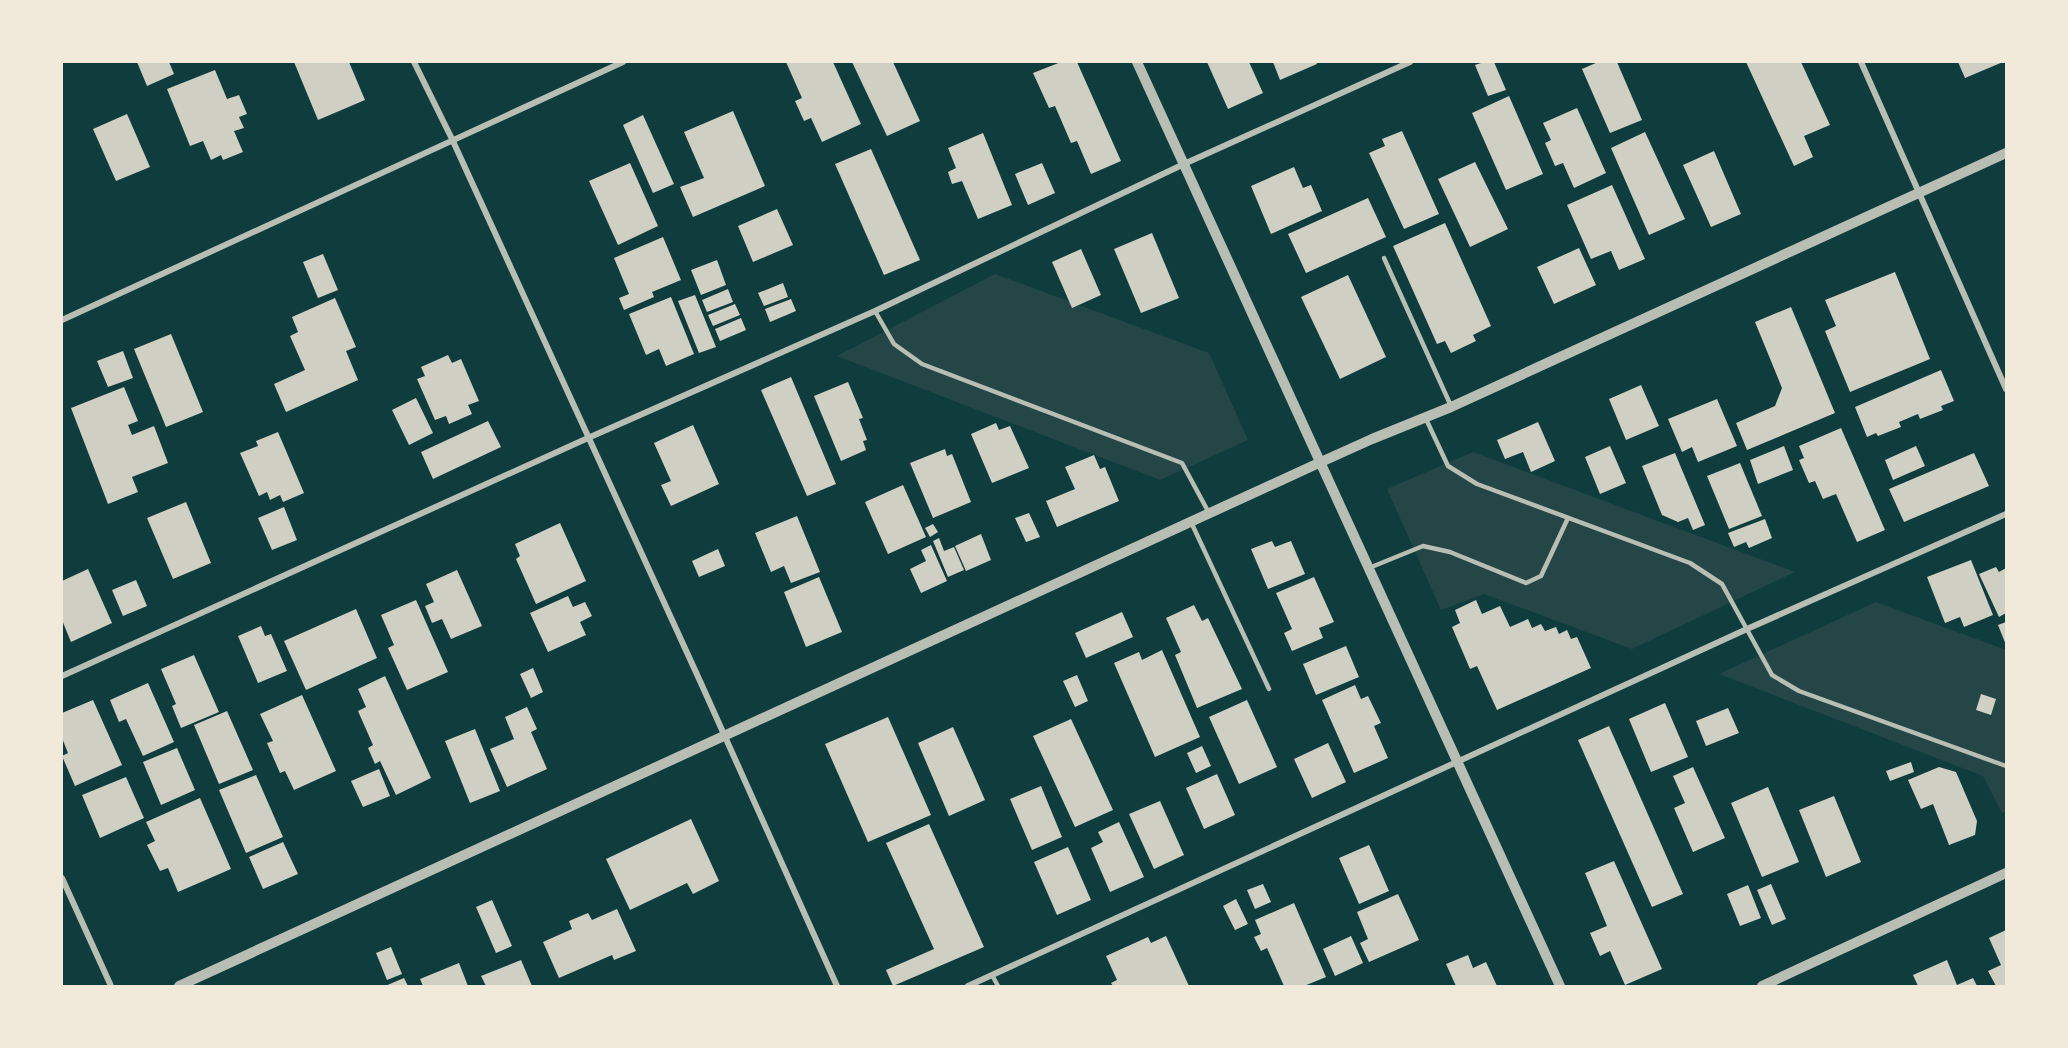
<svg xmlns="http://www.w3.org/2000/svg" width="2068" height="1048" font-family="'DejaVu Sans',sans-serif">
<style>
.green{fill:#244646}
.building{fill:#cfcfc3}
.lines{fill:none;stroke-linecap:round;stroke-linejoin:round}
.service{stroke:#b8beb3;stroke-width:4.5}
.minor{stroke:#b8beb3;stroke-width:6}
.tertiary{stroke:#b8beb3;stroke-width:10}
</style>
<rect width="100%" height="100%" fill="#0f3d3e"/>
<!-- green -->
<g class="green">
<polygon points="995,274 1209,353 1248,440 1160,480 837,356"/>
<polygon points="1473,452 1795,572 1632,649 1484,594 1441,610 1387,489"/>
<polygon points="1876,602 2006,650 2006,811 2002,813 1983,776 1719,674"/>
</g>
<!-- building -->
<g class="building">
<polygon points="137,62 169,62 174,74 147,86"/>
<polygon points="294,62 349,62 365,100 318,120"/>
<polygon points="786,62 833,62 861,124 822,142 811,118 804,121 795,101 802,98"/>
<polygon points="852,62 893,62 920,121 887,136"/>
<polygon points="1061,62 1077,62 1121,161 1091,174 1077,141 1071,143 1055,106 1049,108 1033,73"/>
<polygon points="1207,62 1249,62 1263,93 1228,109"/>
<polygon points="1273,62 1316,62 1317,64 1280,80"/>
<polygon points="1484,62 1494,62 1506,90 1488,96 1475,65"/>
<polygon points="1598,62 1617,62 1642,120 1610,133 1582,69"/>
<polygon points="1746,62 1801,62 1830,125 1804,136 1813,157 1794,166"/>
<polygon points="1958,62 2003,62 1965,78"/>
<polygon points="215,70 227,99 239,95 247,114 239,117 244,128 234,131 243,152 223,160 221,155 211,160 203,141 190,146 167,89"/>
<polygon points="1509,96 1543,174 1506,190 1472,113"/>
<polygon points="1577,108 1606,173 1574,188 1563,163 1555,166 1545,143 1551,140 1543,123"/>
<polygon points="733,111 765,186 693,217 680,187 704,178 684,132"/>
<polygon points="127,114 150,167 116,181 93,129"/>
<polygon points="643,115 674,184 653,193 623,125"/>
<polygon points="1402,131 1439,214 1404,229 1369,153 1385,146 1382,139"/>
<polygon points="1645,132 1685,219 1649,235 1611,148"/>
<polygon points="983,133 1012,205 978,219 962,181 952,184 948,172 956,168 948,148"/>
<polygon points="871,149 920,260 884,275 835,164"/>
<polygon points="1714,151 1741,214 1711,227 1683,165"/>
<polygon points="1475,162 1508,229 1470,247 1438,179"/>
<polygon points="630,163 658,226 618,245 589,181"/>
<polygon points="1042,163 1055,193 1028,205 1015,174"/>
<polygon points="1294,167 1303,188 1311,185 1322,211 1271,234 1251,186"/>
<polygon points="1612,185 1645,259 1619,270 1611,251 1591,259 1567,205"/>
<polygon points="1368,198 1386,237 1306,273 1288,234"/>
<polygon points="777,209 793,245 753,262 738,226"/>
<polygon points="1445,223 1491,326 1473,335 1476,341 1451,353 1445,341 1437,344 1393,246"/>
<polygon points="1152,233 1179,298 1141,313 1114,249"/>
<polygon points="663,237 681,280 652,292 654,297 624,310 619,298 629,294 614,258"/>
<polygon points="1579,248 1596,285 1554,304 1537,267"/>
<polygon points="1081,249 1101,295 1072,308 1052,262"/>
<polygon points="323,254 338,290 318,298 303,262"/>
<polygon points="717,260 726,285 701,295 691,270"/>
<polygon points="1895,272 1930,359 1850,392 1825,331 1836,326 1825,300"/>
<polygon points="1348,275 1386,357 1340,379 1301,297"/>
<polygon points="783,283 788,297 764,306 758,293"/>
<polygon points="728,289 733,302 707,312 702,300"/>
<polygon points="695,295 716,347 699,353 678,301"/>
<polygon points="671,297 694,354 666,366 659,349 646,355 629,314"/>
<polygon points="335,298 356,347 346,351 358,380 286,412 274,384 305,370 290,336 298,332 292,317"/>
<polygon points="791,299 796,311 770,322 765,309"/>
<polygon points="735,304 740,315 713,326 708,315"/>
<polygon points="1791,307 1835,413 1747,450 1736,423 1775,406 1782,388 1755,322"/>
<polygon points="741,318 746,330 720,341 715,329"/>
<polygon points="171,334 203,412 166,427 134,349"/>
<polygon points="123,351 133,378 108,387 97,361"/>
<polygon points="448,355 452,363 461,359 479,401 468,405 472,414 449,424 446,416 435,420 417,379 425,376 421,367"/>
<polygon points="1941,370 1954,401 1941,406 1943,410 1920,419 1918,414 1899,422 1901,427 1878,436 1876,433 1867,437 1855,407"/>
<polygon points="791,377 836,484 807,496 761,390"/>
<polygon points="848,382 863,418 859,419 867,440 863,441 866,450 841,461 814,396"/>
<polygon points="1641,385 1659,426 1626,440 1609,399"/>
<polygon points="124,387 138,421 128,425 132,435 154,426 168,463 132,477 138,492 108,504 71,408"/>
<polygon points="416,398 433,433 409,445 392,410"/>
<polygon points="1717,399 1737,446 1698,462 1692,447 1682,452 1668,419"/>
<polygon points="488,421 501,447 433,479 421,452"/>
<polygon points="1538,422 1555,461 1531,472 1523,452 1505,459 1497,440"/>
<polygon points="996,423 999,430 1010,426 1029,468 992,483 971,434"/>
<polygon points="693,425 719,484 671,506 661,485 671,481 654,443"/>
<polygon points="1841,428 1885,530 1857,542 1836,494 1823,499 1815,481 1809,483 1799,460 1804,458 1799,446"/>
<polygon points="278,432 304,493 283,502 280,495 270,500 267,492 259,496 240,453 258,446 256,441"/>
<polygon points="1610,446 1626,483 1600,494 1585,457"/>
<polygon points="1784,446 1793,470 1758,484 1750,460"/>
<polygon points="1916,446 1925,466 1893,480 1885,460"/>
<polygon points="945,449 947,456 952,454 971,502 933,518 910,463"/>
<polygon points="1675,453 1705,525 1693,530 1688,518 1678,522 1662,515 1642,466"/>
<polygon points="1974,453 1989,486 1904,522 1889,489"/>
<polygon points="1094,455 1100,469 1105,467 1119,501 1057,527 1046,501 1075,489 1065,467"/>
<polygon points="1740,463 1762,516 1729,529 1707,476"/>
<polygon points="903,485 926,537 888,554 865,502"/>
<polygon points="186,502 211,563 173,579 147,518"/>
<polygon points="284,507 297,540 272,550 258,518"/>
<polygon points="1029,513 1040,537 1026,542 1015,518"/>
<polygon points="797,516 820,572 791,583 784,566 771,572 755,533"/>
<polygon points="1765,519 1772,538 1749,548 1746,542 1734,547 1728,533"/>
<polygon points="560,523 586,581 536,604 516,559 520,556 515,544"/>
<polygon points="933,524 938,532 930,537 925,528"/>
<polygon points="981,534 991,560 966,571 955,546"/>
<polygon points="939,538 944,551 954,547 964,570 948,577 933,541"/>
<polygon points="1272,541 1275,547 1291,541 1305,574 1268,589 1251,549"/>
<polygon points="931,545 947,581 921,593 910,569 926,561 921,550"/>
<polygon points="718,549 725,566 699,577 692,561"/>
<polygon points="1971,560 1993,615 1964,627 1960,617 1945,623 1927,577"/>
<polygon points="1996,567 1999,572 2006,568 2006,613 1999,617 1979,574"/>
<polygon points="88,569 112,623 71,642 62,620 62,581"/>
<polygon points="457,570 482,626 451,639 442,619 432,623 425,606 434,602 426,584"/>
<polygon points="819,577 842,632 806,647 784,592"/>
<polygon points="1314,577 1334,622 1319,628 1323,638 1292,651 1284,633 1292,629 1276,593"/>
<polygon points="136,580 147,606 123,616 112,590"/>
<polygon points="568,596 573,607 585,602 592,616 580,622 586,635 548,652 530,613"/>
<polygon points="416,600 448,672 407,690 388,648 394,645 381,615"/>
<polygon points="1476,600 1482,614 1500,606 1510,627 1528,619 1532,628 1541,624 1545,631 1556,627 1559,634 1567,630 1571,639 1577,637 1591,668 1497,710 1477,666 1470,669 1452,627 1460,623 1455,610"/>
<polygon points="1194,605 1202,621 1208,618 1242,689 1197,708 1175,655 1181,652 1166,618"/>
<polygon points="356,609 377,658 306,690 284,641"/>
<polygon points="1122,612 1133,637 1086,658 1075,633"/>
<polygon points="2006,622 2006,645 1998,625"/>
<polygon points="261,626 265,636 271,634 287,671 258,683 238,636"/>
<polygon points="1346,646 1359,677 1316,695 1303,664"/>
<polygon points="1162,650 1200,737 1155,757 1114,663 1139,652 1142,660"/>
<polygon points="194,655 219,712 181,728 172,706 176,704 161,669"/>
<polygon points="533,668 543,692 531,698 520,674"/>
<polygon points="1077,675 1088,701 1075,707 1063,681"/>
<polygon points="385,676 431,778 396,795 380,761 375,764 368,748 373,745 358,711 366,707 358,689"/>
<polygon points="148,683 174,742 143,756 126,719 119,722 110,700"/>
<polygon points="1355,685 1361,699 1368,696 1381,723 1374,726 1388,758 1354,773 1322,700"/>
<polygon points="1981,694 1996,699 1991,715 1976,710"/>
<polygon points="302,695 336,771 294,790 285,771 280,773 267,743 273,741 260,714"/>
<polygon points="93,700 122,765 75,786 62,756 68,753 62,738 62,713"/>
<polygon points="1247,700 1277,767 1239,784 1209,717"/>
<polygon points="1665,703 1688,757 1651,772 1629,719"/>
<polygon points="527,707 537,729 531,732 547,769 507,787 490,749 514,739 505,717"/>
<polygon points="1728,708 1739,733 1706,746 1696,721"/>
<polygon points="227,711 253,770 219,784 194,725"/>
<polygon points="888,717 931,815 868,842 825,744"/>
<polygon points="1071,719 1113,810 1075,827 1033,736"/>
<polygon points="1609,726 1683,894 1652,907 1578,740"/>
<polygon points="953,727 985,800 949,816 918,743"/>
<polygon points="475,729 500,791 470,803 445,741"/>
<polygon points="1328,743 1346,782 1312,798 1294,759"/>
<polygon points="1202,746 1211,766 1196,773 1187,753"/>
<polygon points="177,748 195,790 161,805 143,762"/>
<polygon points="1911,762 1914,772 1890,781 1886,771"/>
<polygon points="1693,767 1725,838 1693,852 1674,808 1685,803 1673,776"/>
<polygon points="1939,767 1956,772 1977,821 1975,835 1949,845 1933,804 1921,809 1908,780"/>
<polygon points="379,769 390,796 363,807 351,781"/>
<polygon points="1217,774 1235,815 1204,829 1186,788"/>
<polygon points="256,775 283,837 246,853 219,790"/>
<polygon points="126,777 144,818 100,838 82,795"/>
<polygon points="1041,786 1062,837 1032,850 1010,799"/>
<polygon points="1768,787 1799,862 1762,877 1731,803"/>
<polygon points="1834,796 1861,862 1826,877 1799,810"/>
<polygon points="200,798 231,869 178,892 168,868 160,871 147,845 155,841 146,822"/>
<polygon points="1160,801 1184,855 1154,869 1129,814"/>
<polygon points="691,819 719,881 693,894 687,883 630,910 606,859"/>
<polygon points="1119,822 1144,877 1110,892 1091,848 1103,842 1098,832"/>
<polygon points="929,824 984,947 893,986 886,970 934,949 886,843"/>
<polygon points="283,842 298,874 263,889 249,857"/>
<polygon points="1369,845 1389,891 1359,904 1339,858"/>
<polygon points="1068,847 1091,900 1057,915 1034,862"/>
<polygon points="1614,861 1662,969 1625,985 1610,951 1600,956 1590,933 1607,926 1585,873"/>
<polygon points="1263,884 1271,902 1255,909 1247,890"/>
<polygon points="1771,884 1786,919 1772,925 1757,890"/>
<polygon points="1748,885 1761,918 1740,926 1727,894"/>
<polygon points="1398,894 1419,940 1369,962 1360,943 1368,939 1357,912"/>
<polygon points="1236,899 1248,924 1235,930 1223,906"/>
<polygon points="492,900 512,946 496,953 476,907"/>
<polygon points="1294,903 1326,977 1304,986 1284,986 1267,948 1261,951 1254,937 1261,934 1255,920"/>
<polygon points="617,909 636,951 614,960 612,955 559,978 543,942 572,929 569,921 588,913 592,920"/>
<polygon points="2006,930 2006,986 1996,986 1988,971 2001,965 1989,938"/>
<polygon points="1166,936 1189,986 1113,986 1111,983 1117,980 1106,956 1148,937 1151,943"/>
<polygon points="1351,936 1363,963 1335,976 1323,949"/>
<polygon points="391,947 402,974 387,980 376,953"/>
<polygon points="1468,955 1473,968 1486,962 1497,986 1456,986 1446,964"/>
<polygon points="521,960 532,986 486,986 481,976"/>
<polygon points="1947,960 1957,985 1973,978 1977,986 1918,986 1913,975"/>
<polygon points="459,963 468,986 423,986 420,979"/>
<polygon points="404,978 408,986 385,986"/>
</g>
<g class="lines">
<!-- service -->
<g class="service">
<polyline points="1384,258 1451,406"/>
<polyline points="875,311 894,344 922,364 1182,463 1209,513"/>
<polyline points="1426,419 1448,466 1477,484 1690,563 1722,584 1772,675 1799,691 2006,766"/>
<polyline points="1191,522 1269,689"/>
<polyline points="1369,568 1423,546 1450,552 1526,583 1541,576 1568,518"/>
<polyline points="992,975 998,986"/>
</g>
<!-- minor -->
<g class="minor">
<polyline points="414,62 452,139 700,681 837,986"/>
<polyline points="1861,62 2006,389"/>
<polyline points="62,320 623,62"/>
<polyline points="62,676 588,438 875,311 1184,164 1410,62"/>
<polyline points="62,878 111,986"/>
<polyline points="968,986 1747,629 2006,514"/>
</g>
<!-- tertiary -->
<g class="tertiary">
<polyline points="1137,62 1560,986"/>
<polyline points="179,986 1321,462 1372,439 1451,407 2006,153"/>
<polyline points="1762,986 2006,873"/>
</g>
</g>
<!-- border -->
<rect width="2068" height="1048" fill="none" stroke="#f1e9da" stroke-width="126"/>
</svg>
